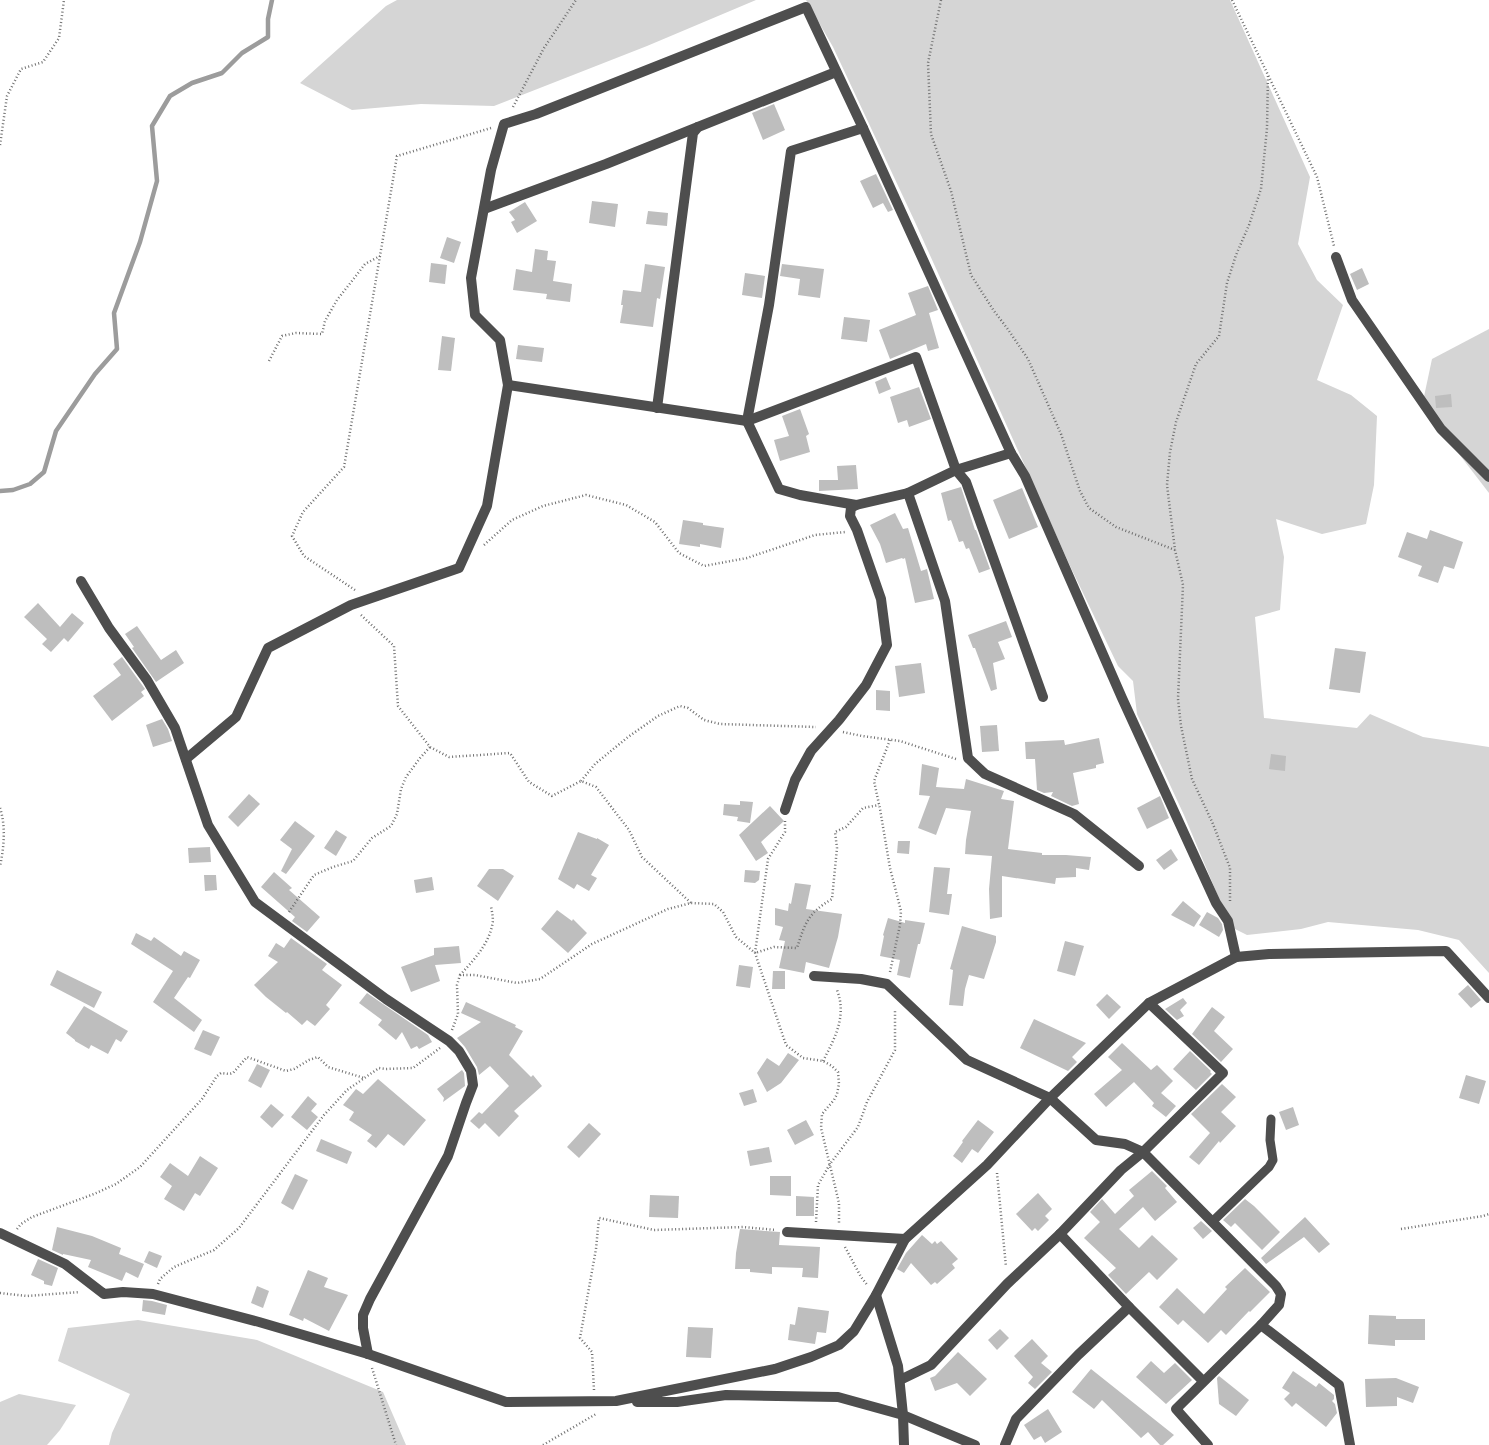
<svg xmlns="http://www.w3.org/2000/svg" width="1489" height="1445" font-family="Barlow,sans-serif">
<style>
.green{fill:#d5d5d5}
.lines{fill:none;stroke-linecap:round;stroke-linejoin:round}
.stream{stroke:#9c9c9c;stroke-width:4.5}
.building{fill:#bebebe}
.path{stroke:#707070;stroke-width:2.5;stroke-dasharray:1 2.5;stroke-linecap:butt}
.service{stroke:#4e4e4e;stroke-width:9}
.minor{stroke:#4e4e4e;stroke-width:10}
</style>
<rect width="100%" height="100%" fill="#fff"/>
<!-- green -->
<g class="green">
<polygon points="397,0 756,0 647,46 494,106 421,104 352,110 300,83 386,6"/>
<polygon points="806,0 1230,0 1310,177 1298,244 1317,280 1343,305 1317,380 1351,395 1377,416 1374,485 1366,524 1322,534 1276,519 1284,557 1280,610 1255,617 1264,718 1357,728 1370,714 1423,737 1489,747 1489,973 1459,940 1418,930 1328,922 1301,929 1247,935 1231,927 1184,815 1137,714 1133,681 1118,666 1071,568 915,222 833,47"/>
<polygon points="1489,329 1489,493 1422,406 1432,359"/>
<polygon points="138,1320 257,1340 383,1392 406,1445 109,1445 112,1433 130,1394 58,1361 68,1328"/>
<polygon points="19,1394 76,1405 60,1430 47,1445 0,1445 0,1402"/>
</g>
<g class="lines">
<!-- stream -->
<polyline class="stream" points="0,491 13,490 30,484 44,472 56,431 95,374 117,349 114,313 140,242 157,181 152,126 170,96 192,83 222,73 242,53 268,37 268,19 272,0"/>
</g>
<!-- building -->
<g class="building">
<polygon points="774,104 785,130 763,140 752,113"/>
<polygon points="876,174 893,210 888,212 883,203 873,208 860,181"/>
<polygon points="592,201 618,204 615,227 589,223"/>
<polygon points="525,202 537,221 517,233 511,222 515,220 509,212"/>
<polygon points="648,211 668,213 667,226 646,224"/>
<polygon points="447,237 461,242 454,263 440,258"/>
<polygon points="535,249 548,251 547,260 556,261 553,281 572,284 570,302 546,299 547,294 513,290 516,269 532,272"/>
<polygon points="431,263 447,265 445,284 429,282"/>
<polygon points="645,264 665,267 660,299 657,298 653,327 620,323 623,305 621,305 623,290 641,292"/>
<polygon points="782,264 824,269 820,298 798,295 800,279 780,276"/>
<polygon points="1362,268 1369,284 1357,290 1350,274"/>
<polygon points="745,273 765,276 762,298 742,295"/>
<polygon points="928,286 938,310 929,313 939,348 928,351 926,344 890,359 879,330 916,315 908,293"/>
<polygon points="844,317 870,320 867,342 841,339"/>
<polygon points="442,336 455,338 451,371 438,370"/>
<polygon points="518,345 544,348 542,362 516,359"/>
<polygon points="886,377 891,389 879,394 875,382"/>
<polygon points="919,387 931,419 909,427 907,420 898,423 890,397"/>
<polygon points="1451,394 1452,407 1436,408 1435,396"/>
<polygon points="800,409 809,434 806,436 810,452 780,461 774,440 789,436 782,416"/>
<polygon points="856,465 858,489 819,491 819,480 838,480 837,466"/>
<polygon points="961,487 975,530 976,530 990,569 979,573 969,548 966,549 963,541 959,542 951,520 948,521 941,493"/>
<polygon points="1022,488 1038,527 1009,539 993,500"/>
<polygon points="895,513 903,529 908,528 921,571 927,569 934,599 915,603 905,558 903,559 902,558 886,563 880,544 870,525"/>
<polygon points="683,520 703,523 703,525 724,528 721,548 700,544 700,547 679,544"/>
<polygon points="1430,530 1463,542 1454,569 1444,566 1438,583 1418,576 1422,566 1398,557 1407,532 1427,539"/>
<polygon points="38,603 60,627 72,613 84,623 68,642 64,638 51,652 42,644 47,639 24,617"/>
<polygon points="1006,621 1012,637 998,642 1005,659 993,663 997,689 991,691 975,648 973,648 968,635"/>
<polygon points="137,626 161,660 176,650 184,663 156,682 132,648 134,647 125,634"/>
<polygon points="1335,648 1366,652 1360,693 1329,689"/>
<polygon points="122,657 145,689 141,692 144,696 112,721 93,696 121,675 113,664"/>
<polygon points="921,663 925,693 899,697 895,666"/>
<polygon points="876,690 890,691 890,711 876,710"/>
<polygon points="162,719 168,729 172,741 153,747 146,725"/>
<polygon points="997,725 999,751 982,752 980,726"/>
<polygon points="1099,738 1104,763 1096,765 1096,768 1073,773 1079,804 1072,806 1051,796 1053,792 1044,793 1037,790 1035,759 1026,759 1025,742 1064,740 1065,745"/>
<polygon points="1271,754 1286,756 1285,771 1269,769"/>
<polygon points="922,764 939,768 936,787 964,789 966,779 1004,791 1001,799 1014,801 1008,849 1042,853 1042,855 1066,855 1091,857 1089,870 1076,868 1076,877 1056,878 1055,884 1002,876 1002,917 990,919 989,889 992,856 965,854 966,840 971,811 946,808 936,835 918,828 930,796 919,795"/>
<polygon points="249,794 260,804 238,827 228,817"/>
<polygon points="1160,796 1169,818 1147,829 1137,808"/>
<polygon points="740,801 753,802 750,823 737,821 738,817 723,815 724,804 740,805"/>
<polygon points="770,806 784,821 761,842 768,853 756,861 739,835"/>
<polygon points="295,821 315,836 286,874 281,871 292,849 280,840"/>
<polygon points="336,830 347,837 336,856 324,848"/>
<polygon points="578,832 597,839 597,838 609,845 591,875 597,878 589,891 577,884 574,889 558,879"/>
<polygon points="898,841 910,841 909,854 897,853"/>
<polygon points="210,847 211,862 189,863 188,848"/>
<polygon points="1171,849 1178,860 1164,870 1156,860"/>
<polygon points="934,867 950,868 947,894 952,894 949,915 929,912"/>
<polygon points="489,869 503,869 514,876 498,901 477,886"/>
<polygon points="745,870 760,871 759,880 755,883 744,882"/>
<polygon points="274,872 292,888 289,890 320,917 307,932 292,921 295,917 261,887"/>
<polygon points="204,875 216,875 217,890 205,891"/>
<polygon points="432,877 434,890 416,893 414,880"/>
<polygon points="795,883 811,885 806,909 842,914 838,937 829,968 806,962 804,973 779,968 785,941 779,940 783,927 775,925 775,908 788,911 789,903 791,904"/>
<polygon points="1183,901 1201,916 1194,927 1171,915"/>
<polygon points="557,910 572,921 573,919 587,933 568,953 541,929"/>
<polygon points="1207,912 1218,918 1222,924 1223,930 1219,937 1199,925"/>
<polygon points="888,918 905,923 905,920 925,923 920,944 918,944 910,978 897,975 900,960 880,956 884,936 883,935"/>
<polygon points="962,926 996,936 996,942 984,979 969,975 965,989 963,1006 949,1005 953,970 950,969"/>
<polygon points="136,933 151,941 154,937 181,956 184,951 200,960 190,978 188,977 174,998 202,1020 194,1032 153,1002 173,971 131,944"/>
<polygon points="291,938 327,964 322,970 342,985 326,1005 330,1009 315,1026 307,1020 302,1025 287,1012 286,1013 266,997 254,985 278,962 268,956 276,943 284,948"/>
<polygon points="1065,941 1084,946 1075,976 1057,971"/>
<polygon points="459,946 461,963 435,965 440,981 411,992 401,967 434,955 434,948"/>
<polygon points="739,965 753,967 750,988 736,986"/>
<polygon points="57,970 102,992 94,1008 50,985"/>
<polygon points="773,971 785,971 785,989 772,989"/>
<polygon points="1468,985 1481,1000 1471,1008 1458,994"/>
<polygon points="367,993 428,1035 432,1042 419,1049 417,1046 411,1049 402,1032 396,1040 378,1025 382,1020 359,1003"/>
<polygon points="1107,994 1121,1007 1109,1019 1096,1005"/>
<polygon points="1183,998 1187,1003 1180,1010 1184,1016 1177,1020 1165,1009"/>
<polygon points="466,1002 516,1025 515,1027 523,1031 509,1055 531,1077 533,1075 542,1086 514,1111 519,1116 499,1137 485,1123 479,1129 470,1121 479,1112 482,1114 509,1086 490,1066 479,1075 477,1067 465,1047 457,1038 481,1022 461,1013"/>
<polygon points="84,1006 128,1031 121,1042 116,1039 108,1054 91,1045 89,1049 75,1041 75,1040 66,1033"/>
<polygon points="1212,1007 1225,1017 1214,1031 1233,1049 1221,1062 1192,1034"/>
<polygon points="1034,1019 1086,1043 1072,1057 1077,1062 1068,1071 1020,1048"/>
<polygon points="203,1030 220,1037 211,1056 194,1049"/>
<polygon points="1122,1043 1151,1070 1157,1065 1173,1081 1161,1093 1176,1106 1166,1117 1152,1106 1154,1103 1134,1082 1106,1107 1094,1094 1122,1070 1108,1057"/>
<polygon points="1190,1051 1211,1071 1210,1072 1212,1074 1196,1090 1173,1069"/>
<polygon points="788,1053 799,1060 781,1083 767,1092 757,1073 767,1058 779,1066"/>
<polygon points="257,1064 270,1070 261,1088 248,1081"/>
<polygon points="462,1070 464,1073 465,1086 443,1102 444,1098 437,1089"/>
<polygon points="1466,1075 1486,1081 1479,1104 1459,1098"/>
<polygon points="378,1079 426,1120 404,1146 388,1134 376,1148 367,1141 372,1135 349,1120 354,1112 343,1105 356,1089 363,1094"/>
<polygon points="1222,1084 1236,1097 1221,1112 1236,1126 1220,1143 1219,1141 1199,1165 1189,1157 1210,1133 1191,1114"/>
<polygon points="753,1089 757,1102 744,1106 739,1093"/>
<polygon points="308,1096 317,1104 311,1111 318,1117 307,1130 291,1117"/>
<polygon points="271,1104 284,1115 272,1128 260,1117"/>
<polygon points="1293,1107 1299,1125 1286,1130 1279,1112"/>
<polygon points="806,1120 814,1135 795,1145 787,1130"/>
<polygon points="978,1120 994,1132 978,1153 972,1149 962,1163 953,1156 963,1142 962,1141"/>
<polygon points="589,1123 601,1134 579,1158 567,1147"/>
<polygon points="321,1139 352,1152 347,1164 316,1151"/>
<polygon points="769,1147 772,1162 750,1166 747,1151"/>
<polygon points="200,1156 218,1168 200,1196 195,1193 184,1211 164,1199 172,1186 160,1177 170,1163 188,1176"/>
<polygon points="1152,1171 1167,1186 1165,1188 1177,1202 1155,1221 1143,1207 1119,1229 1139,1248 1152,1235 1178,1259 1157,1280 1149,1272 1126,1294 1108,1275 1116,1268 1084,1238 1100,1222 1090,1212 1102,1199 1115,1214 1134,1196 1129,1190"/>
<polygon points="295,1174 308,1180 293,1210 281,1203"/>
<polygon points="770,1176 791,1176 791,1196 770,1195"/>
<polygon points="1038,1193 1052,1209 1045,1216 1049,1220 1038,1231 1035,1228 1032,1231 1016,1214"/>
<polygon points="650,1195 679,1196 678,1218 649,1217"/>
<polygon points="796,1196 814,1197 814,1216 796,1216"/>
<polygon points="1245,1199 1254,1206 1280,1232 1262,1250 1235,1223 1231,1227 1223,1220"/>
<polygon points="1305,1217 1330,1244 1319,1253 1304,1237 1266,1264 1261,1258"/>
<polygon points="1201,1221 1212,1231 1203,1239 1193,1228"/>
<polygon points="57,1227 92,1236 121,1248 119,1254 144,1264 138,1278 126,1272 122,1281 88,1267 91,1260 63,1254 63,1255 52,1250"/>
<polygon points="740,1229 780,1232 779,1245 820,1247 818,1278 802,1277 803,1268 772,1267 772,1274 750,1272 750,1269 735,1269 736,1253"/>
<polygon points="922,1235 932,1244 935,1241 937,1244 941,1241 958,1259 952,1264 955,1268 937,1284 935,1282 931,1285 911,1263 904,1273 897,1269 906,1253"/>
<polygon points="149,1251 162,1256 157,1268 144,1262"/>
<polygon points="38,1259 58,1268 52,1286 44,1284 44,1281 31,1275"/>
<polygon points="1245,1268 1270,1292 1250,1312 1249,1311 1226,1335 1221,1330 1208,1343 1183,1320 1178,1325 1159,1307 1177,1288 1204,1314 1227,1289 1225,1287"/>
<polygon points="308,1270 328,1278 324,1287 348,1295 329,1331 304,1318 303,1321 289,1315"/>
<polygon points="257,1286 269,1291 263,1308 251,1303"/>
<polygon points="143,1300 152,1301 167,1305 165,1315 142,1311"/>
<polygon points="798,1307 829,1311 826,1333 817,1332 815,1344 788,1340 790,1324 795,1325"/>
<polygon points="1369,1315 1396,1316 1396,1319 1425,1319 1425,1340 1395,1340 1395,1346 1368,1344"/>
<polygon points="688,1327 713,1328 711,1358 686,1357"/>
<polygon points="1000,1329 1009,1338 997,1350 988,1340"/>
<polygon points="1032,1339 1048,1356 1041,1363 1052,1372 1035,1389 1028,1383 1033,1377 1014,1356"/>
<polygon points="958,1352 987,1379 970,1396 957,1383 935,1391 930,1378 935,1376"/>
<polygon points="1151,1361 1164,1373 1175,1363 1192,1380 1166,1404 1136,1377"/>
<polygon points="1091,1369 1174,1435 1163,1445 1160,1445 1148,1432 1141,1438 1102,1400 1094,1409 1072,1392"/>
<polygon points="1293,1371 1316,1387 1319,1383 1334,1395 1334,1399 1332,1401 1335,1404 1337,1413 1326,1427 1296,1403 1292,1407 1284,1399 1290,1393 1282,1388"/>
<polygon points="1219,1376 1249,1400 1236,1416 1219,1404 1217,1378"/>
<polygon points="1396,1378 1419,1387 1413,1403 1397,1397 1397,1406 1366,1407 1365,1379"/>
<polygon points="1048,1409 1062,1432 1045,1443 1041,1436 1034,1440 1024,1425"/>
</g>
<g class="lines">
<!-- path -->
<g class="path">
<polyline points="941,0 928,63 931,134 951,191 971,275 994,311 1007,328 1028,359 1061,434 1080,491 1089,508 1116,527 1175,550"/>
<polyline points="1232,0 1317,177 1334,246"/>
<polyline points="513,107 544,48 576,0"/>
<polyline points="0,145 7,96 21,69 43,62 59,38 64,0"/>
<polyline points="269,361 282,336 296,333 322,334 325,321 337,300 352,281 365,264 380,256"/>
<polyline points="484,545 512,520 543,506 586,495 626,505 655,522 679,553 704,566 747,558 815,535 845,532"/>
<polyline points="355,590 304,556 292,536 303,512 344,467 397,156 491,128"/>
<polyline points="361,615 394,646 398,706 430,747 449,757 510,753 529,782 552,796 581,781 596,787 629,830 642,857 691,903"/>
<polyline points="843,732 862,736 900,741 956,759"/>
<polyline points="581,781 595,764 628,737 658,716 680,706 688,708 704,720 720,724 816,727"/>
<path d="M0 808C6 826 4 848 0 866"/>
<path d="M785 821V832L768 859 755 953 774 947 797 948C805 923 808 913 832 899L837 848 835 832 846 827 863 808 879 805"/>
<polyline points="1230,901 1230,868 1213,824 1192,779 1181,726 1178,699 1183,585 1175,550 1167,485 1170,452 1176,422 1196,364 1219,336 1227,283 1236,255 1249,225 1261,189 1267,128 1268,75"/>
<polyline points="289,912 314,875 333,867 353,861 372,838 391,826 397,814 401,789 406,777 420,758 430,747"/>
<polyline points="890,972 900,925 901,911 890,868 880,809 874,781 890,740"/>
<path d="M460 975C473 961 488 945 492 926 494 919 492 913 491 906"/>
<polyline points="452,1030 458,1014 457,985 460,975 475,975 517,983 540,979 592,944 668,909 691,903 714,904 723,912 736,937 755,953 786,1045 803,1058 823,1061 832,1066 838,1072 839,1084 837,1094 834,1100 822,1114 821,1128 839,1203 839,1224"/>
<path d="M823 1061C835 1038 847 1016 837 990"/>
<polyline points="997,1173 1006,1267"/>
<polyline points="816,1222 818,1185 830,1164 858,1127 867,1102 895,1050 895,1009"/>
<polyline points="17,1229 21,1224 32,1217 94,1194 116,1184 140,1167 202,1099 217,1076 221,1073 229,1074 233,1073 247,1057 286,1071 294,1069 309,1060 318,1057 328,1067 364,1078"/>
<polyline points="1401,1229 1483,1216 1489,1214"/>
<polyline points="845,1247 861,1277 868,1286"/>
<polyline points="158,1284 160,1279 174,1267 214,1250 239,1228 324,1115 347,1090 379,1068 386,1069 413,1068 440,1048"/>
<polyline points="0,1293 27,1296 80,1292"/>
<polyline points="372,1368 396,1445"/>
<polyline points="594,1390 592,1352 580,1338 596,1249 599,1218 654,1230 743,1227 776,1230"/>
<polyline points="543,1445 596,1414"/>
</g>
<!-- service -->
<polyline class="service" points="1212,1222 1269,1167 1273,1160 1270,1140 1271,1119"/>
<!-- minor -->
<g class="minor">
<polyline points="863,128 791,151 769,305 747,421 779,489 800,495 856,505 908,493 956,470 1011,453"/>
<polyline points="484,209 606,164 698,127"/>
<polyline points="1336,257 1352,300 1441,429 1489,477"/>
<polyline points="508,385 747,421 916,357 956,470 966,482 1043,697"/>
<polyline points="657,408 693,133 698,127 836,72"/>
<polyline points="908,493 945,601 968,758 985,774 1074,814 1139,866"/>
<polyline points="81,581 109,628 147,680 175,728 208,825 255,902 386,999 449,1041 459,1051 471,1071 473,1085 466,1103 448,1156 370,1299 363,1315 363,1328 368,1354"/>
<polyline points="186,759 236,717 268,648 351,605 459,568 487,506 508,385 500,340 475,315 471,278 491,170 504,124 536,114 806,7 863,128 1011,453 1025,476 1122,698 1216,903 1228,921 1236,957"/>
<polyline points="785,810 795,780 811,751 839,720 866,685 887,645 881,599 857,530 850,516 851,508 856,505"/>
<polyline points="814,976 861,979 887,984 967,1060 1050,1098 1096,1140 1125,1144 1143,1152 1121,1170 1060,1234 1007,1284 931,1365 900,1380"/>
<polyline points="1149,1003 1223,1073 1143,1152 1276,1286 1281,1294 1279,1305 1261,1325 1176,1409 1208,1445"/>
<polyline points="787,1232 905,1239"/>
<polyline points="0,1233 65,1264 104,1294 123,1292 153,1294 259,1322 368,1354 506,1402 616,1401 775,1369 811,1357 839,1345 854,1331 876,1295 905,1239 987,1165 1050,1098 1149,1003 1236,957 1269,954 1446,951 1489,998"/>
<polyline points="1060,1234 1129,1307 1203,1381"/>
<polyline points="876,1295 898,1366 903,1415 904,1445"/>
<polyline points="1261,1325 1339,1385 1350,1445"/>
<polyline points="637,1402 677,1402 726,1395 838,1397 903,1415 975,1445"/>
<polyline points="1005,1445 1016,1419 1078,1355 1129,1307"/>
</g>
</g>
</svg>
